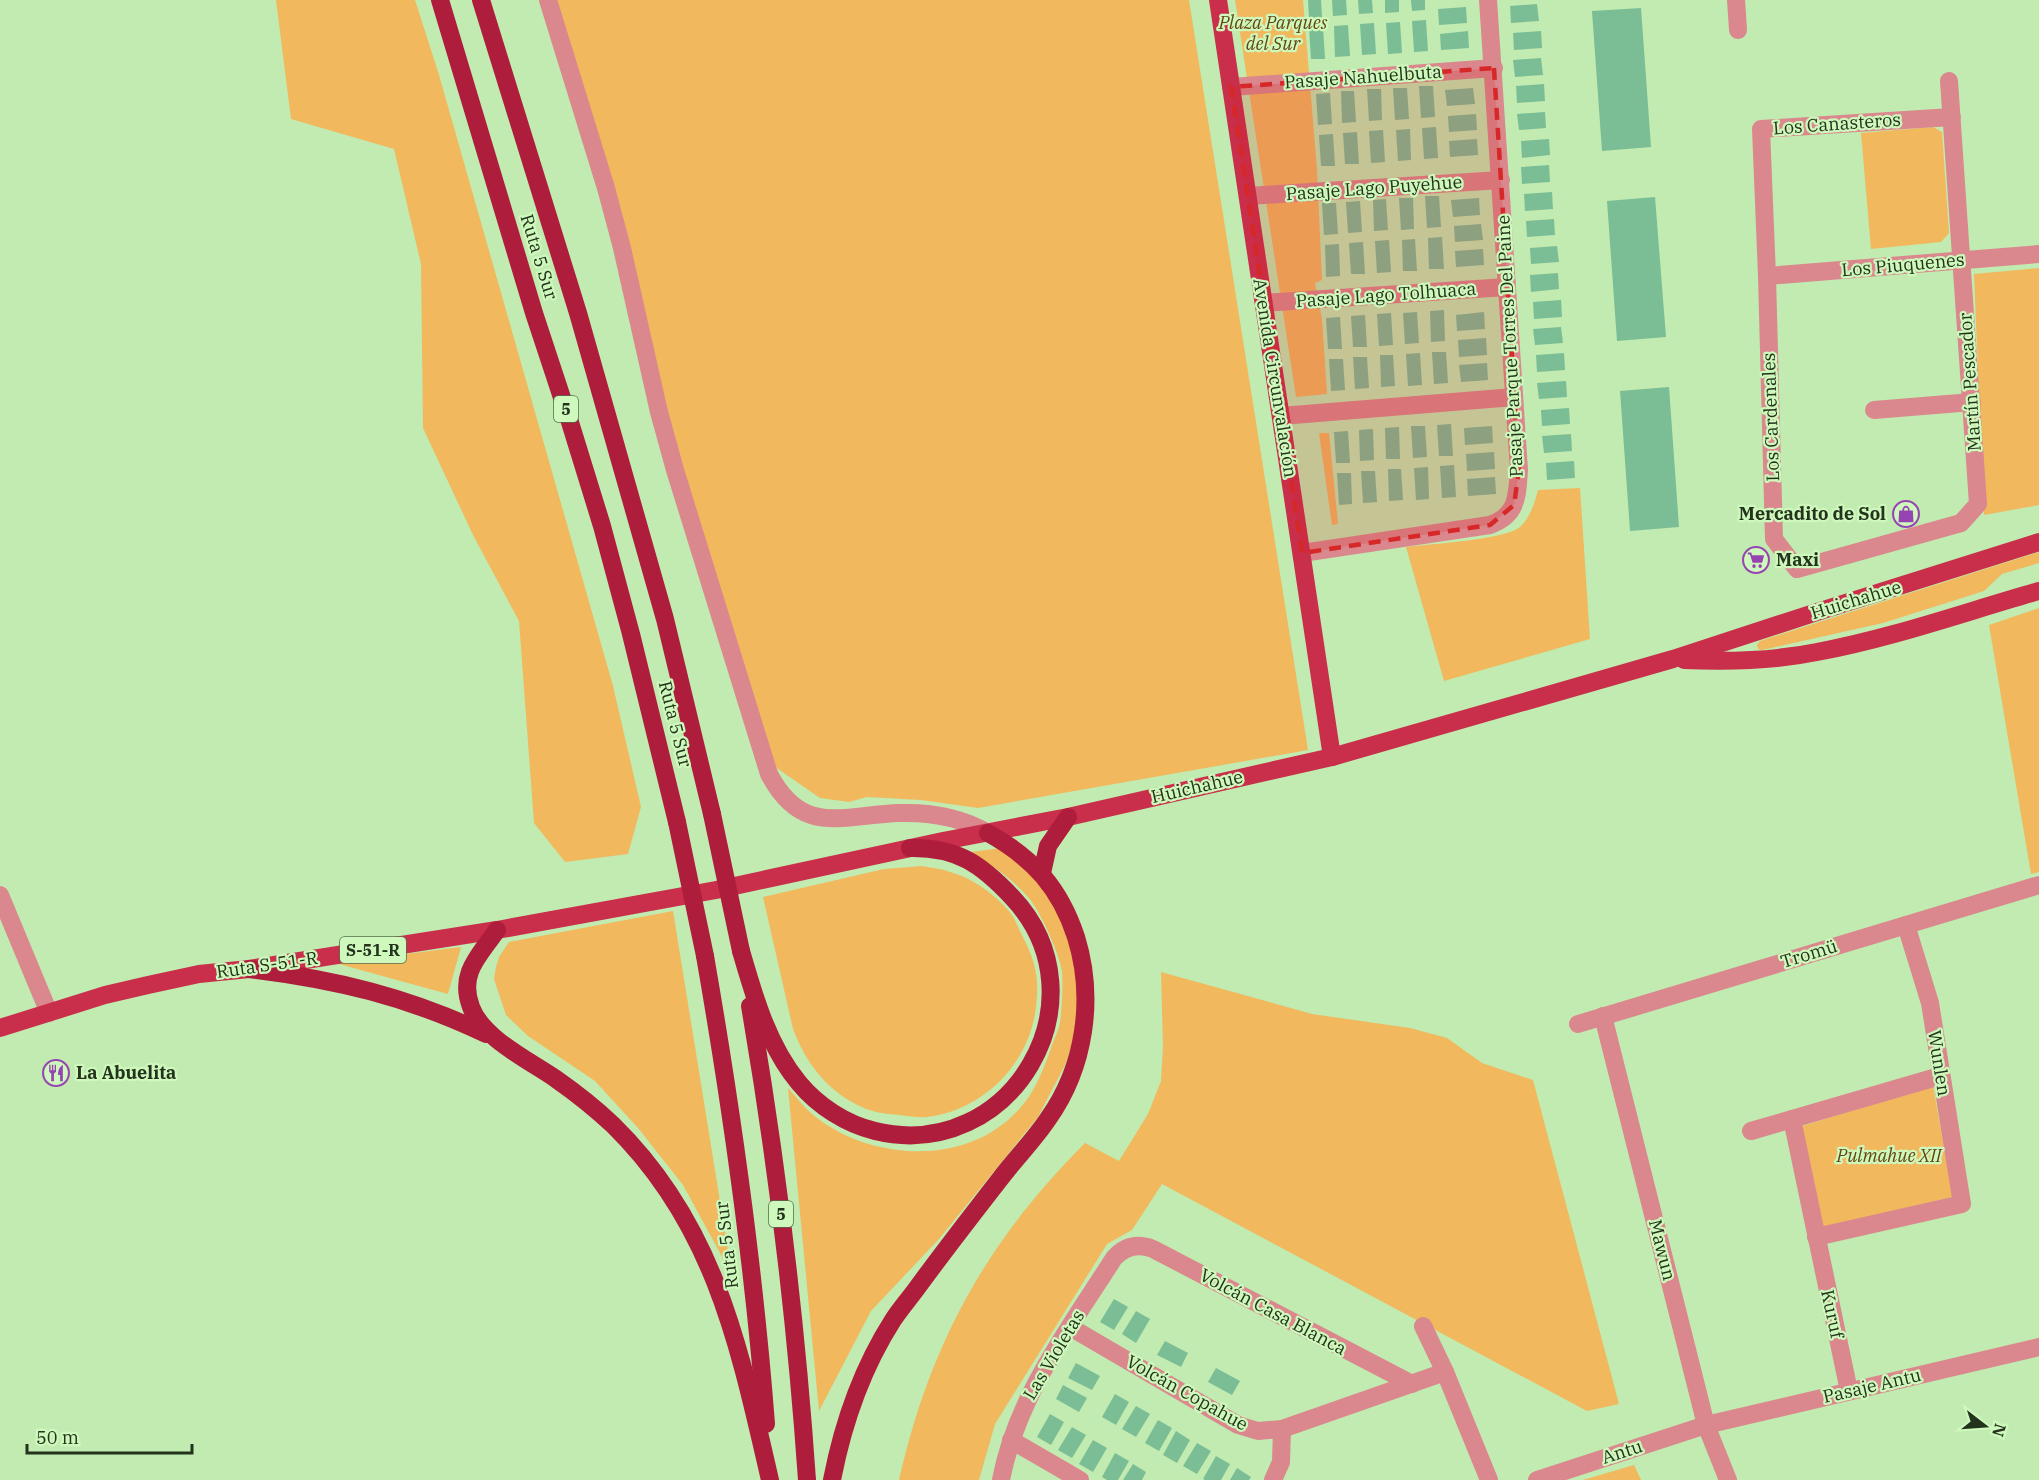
<svg xmlns="http://www.w3.org/2000/svg" width="2039" height="1480" font-family="'IBM Plex Serif',serif">
<style>
.green{fill:#f1b85e}
.building{fill:#7bbe95}
.lines{fill:none;stroke-linecap:round;stroke-linejoin:round}
.minor{stroke:#da888d;stroke-width:18}
.major{stroke:#c92e4a;stroke-width:18}
.highway{stroke:#af1d3c;stroke-width:18}
.highway-bridge{stroke:#af1d3c;stroke-width:18}
.marked{fill:#d62828;fill-opacity:0.2;stroke:#d62828;stroke-width:4.5;stroke-dasharray:12 8;stroke-linejoin:round}
.labels{text-anchor:middle;stroke-width:4.5;stroke-linejoin:round;paint-order:stroke}
.shield{fill:#cef8bc;stroke:#566e4c;stroke-width:1.5}
.shield-label{font-size:16px;font-weight:bold;fill:#23331c}
.park-label{font-size:18px;font-style:italic;fill:#654713;stroke:#cef8bc}
.street-label{font-size:18px;fill:#23331c;stroke:#cef8bc}
.poi-label{font-size:18px;font-weight:bold;fill:#23331c;stroke:#cef8bc;text-anchor:start}
</style>
<rect width="100%" height="100%" fill="#c1ebb0"/>
<!-- green -->
<g class="green">
<polygon points="276,0 415,0 439,75 613,686 641,807 628,854 565,862 534,823 519,621 473,535 423,428 421,264 394,149 291,119"/>
<polygon points="548,0 1189,0 1308,750 978,808 921,800 867,797 849,802 820,798 765,760"/>
<polygon points="1235,0 1303,0 1317,170 1322,280 1315,283 1322,319 1327,394 1296,397"/>
<polygon points="1933,127 1942,132 1949,233 1941,242 1871,249 1861,133"/>
<polygon points="2039,268 2039,505 1984,515 1974,274"/>
<polygon points="1319,433 1329,433 1338,524 1332,525"/>
<path d="M1580 488 1590 639 1444 681 1406 547C1429 544 1504 540 1520 527 1530 518 1535 502 1538 490Z"/>
<polygon points="2039,552 2039,563 2002,574 1984,591 1883,623 1762,650 1758,649 1757,645 1760,641"/>
<polygon points="2039,608 2039,872 2031,874 1989,625"/>
<path d="M1002 848 1032 874 1060 909 1073 950 1079 1006 1075 1035 1065 1065 1038 1117 939 1239 871 1311 819 1411 788 1088C797 1098 806 1110 817 1118 875 1162 970 1166 1020 1108 1035 1092 1044 1068 1051 1048 1054 1039 1059 1030 1060 1022 1062 1009 1063 985 1062 972 1060 955 1043 919 1034 905 1020 884 992 865 971 852Z"/>
<path d="M922 866C932 868 944 869 953 873 974 879 995 895 1009 911 1015 918 1018 928 1022 935 1037 964 1040 982 1035 1014 1026 1067 981 1111 927 1117 918 1118 909 1116 900 1115 887 1114 876 1113 864 1108 829 1093 806 1064 793 1029L763 897 884 869Z"/>
<polygon points="673,911 732,1275 683,1185 638,1128 595,1081 528,1036 506,1015 494,979 496,967 499,957 509,942"/>
<polygon points="461,947 448,994 335,963"/>
<path d="M1161 972 1312 1014 1410 1028 1447 1038 1482 1063 1533 1080 1619 1404 1587 1411 1162 1184 1132 1230 1107 1244 995 1424 979 1480H899C930 1344 986 1242 1085 1143L1119 1161 1148 1114 1161 1081 1163 1047Z"/>
<polygon points="1933,1086 1953,1197 1822,1228 1802,1126"/>
<polygon points="1634,1465 1641,1480 1583,1480"/>
</g>
<!-- building -->
<g class="building">
<polygon points="1308,0 1321,0 1322,17 1309,18"/>
<polygon points="1332,0 1346,0 1347,15 1333,16"/>
<polygon points="1358,0 1372,0 1373,13 1359,14"/>
<polygon points="1385,0 1399,0 1399,12 1385,13"/>
<polygon points="1411,0 1425,0 1425,10 1412,11"/>
<polygon points="1537,4 1539,21 1511,23 1510,6"/>
<polygon points="1466,7 1467,23 1439,25 1438,9"/>
<polygon points="1641,8 1651,147 1602,151 1592,11"/>
<polygon points="1426,20 1428,51 1414,52 1412,21"/>
<polygon points="1400,22 1402,53 1388,54 1386,23"/>
<polygon points="1374,23 1376,54 1362,55 1360,24"/>
<polygon points="1348,25 1350,56 1335,57 1334,26"/>
<polygon points="1323,27 1325,59 1311,59 1309,28"/>
<polygon points="1468,31 1469,48 1441,50 1440,34"/>
<polygon points="1541,31 1542,48 1514,50 1513,33"/>
<polygon points="1541,58 1543,75 1515,77 1513,60"/>
<polygon points="1544,84 1545,101 1517,103 1516,86"/>
<polygon points="1419,86 1433,86 1435,117 1421,118"/>
<polygon points="1393,88 1407,88 1409,119 1395,120"/>
<polygon points="1473,88 1475,104 1447,106 1445,90"/>
<polygon points="1367,89 1381,89 1382,120 1369,121"/>
<polygon points="1341,91 1354,91 1356,122 1342,123"/>
<polygon points="1330,93 1332,124 1318,125 1316,94"/>
<polygon points="1545,112 1546,128 1519,130 1517,114"/>
<polygon points="1476,114 1477,130 1449,132 1448,116"/>
<polygon points="1436,127 1438,158 1424,159 1422,128"/>
<polygon points="1410,129 1411,160 1398,161 1396,130"/>
<polygon points="1383,130 1385,162 1371,163 1369,131"/>
<polygon points="1357,132 1359,164 1345,164 1343,133"/>
<polygon points="1333,134 1335,166 1321,166 1319,135"/>
<polygon points="1477,139 1478,155 1450,157 1449,141"/>
<polygon points="1549,139 1550,155 1522,158 1521,141"/>
<polygon points="1549,165 1550,182 1522,184 1521,167"/>
<polygon points="1552,192 1553,209 1525,211 1524,194"/>
<polygon points="1425,196 1439,196 1441,227 1427,228"/>
<polygon points="1655,197 1666,337 1617,341 1607,201"/>
<polygon points="1399,198 1413,198 1414,229 1401,230"/>
<polygon points="1479,198 1480,215 1453,217 1451,200"/>
<polygon points="1386,199 1388,230 1374,231 1373,200"/>
<polygon points="1360,201 1362,232 1348,233 1346,202"/>
<polygon points="1322,203 1336,203 1338,234 1324,235"/>
<polygon points="1554,219 1555,235 1527,237 1526,221"/>
<polygon points="1481,224 1483,240 1455,242 1454,226"/>
<polygon points="1442,237 1444,269 1429,269 1428,238"/>
<polygon points="1415,239 1417,271 1403,271 1402,240"/>
<polygon points="1389,240 1391,272 1377,273 1375,241"/>
<polygon points="1363,242 1365,274 1351,274 1349,243"/>
<polygon points="1339,244 1340,276 1326,277 1325,245"/>
<polygon points="1557,246 1559,262 1531,264 1530,248"/>
<polygon points="1483,249 1484,265 1456,267 1455,251"/>
<polygon points="1558,273 1559,289 1531,292 1530,275"/>
<polygon points="1561,300 1562,317 1534,319 1533,302"/>
<polygon points="1444,310 1445,341 1431,342 1430,311"/>
<polygon points="1417,312 1419,343 1405,344 1403,313"/>
<polygon points="1484,312 1485,329 1457,331 1456,315"/>
<polygon points="1391,313 1393,345 1379,346 1377,314"/>
<polygon points="1365,315 1367,347 1353,347 1351,316"/>
<polygon points="1340,317 1342,349 1328,349 1326,318"/>
<polygon points="1561,327 1563,343 1535,345 1533,329"/>
<polygon points="1486,338 1487,355 1459,357 1458,340"/>
<polygon points="1432,352 1446,352 1448,383 1434,384"/>
<polygon points="1420,353 1422,385 1408,386 1406,354"/>
<polygon points="1564,353 1565,370 1537,372 1536,355"/>
<polygon points="1380,355 1393,355 1395,386 1381,387"/>
<polygon points="1353,357 1367,357 1369,388 1355,389"/>
<polygon points="1329,359 1343,359 1345,390 1331,391"/>
<polygon points="1487,363 1488,380 1461,382 1459,365"/>
<polygon points="1566,381 1567,397 1539,399 1537,383"/>
<polygon points="1669,387 1679,527 1630,531 1620,391"/>
<polygon points="1569,408 1570,424 1542,426 1541,410"/>
<polygon points="1451,424 1453,456 1439,456 1437,425"/>
<polygon points="1411,426 1425,426 1427,457 1413,458"/>
<polygon points="1492,426 1493,443 1465,445 1464,428"/>
<polygon points="1399,427 1400,459 1386,459 1385,428"/>
<polygon points="1373,429 1374,460 1360,461 1359,430"/>
<polygon points="1348,431 1350,463 1336,463 1334,432"/>
<polygon points="1571,434 1572,451 1544,453 1542,436"/>
<polygon points="1494,452 1495,469 1467,471 1466,454"/>
<polygon points="1574,461 1575,478 1547,480 1546,463"/>
<polygon points="1454,465 1456,497 1442,498 1440,466"/>
<polygon points="1428,467 1429,499 1416,500 1414,468"/>
<polygon points="1388,469 1401,469 1403,500 1389,501"/>
<polygon points="1361,471 1375,471 1377,502 1363,503"/>
<polygon points="1337,473 1351,473 1352,504 1339,505"/>
<polygon points="1495,477 1496,494 1468,496 1467,479"/>
<polygon points="1114,1299 1128,1307 1114,1330 1100,1322"/>
<polygon points="1136,1311 1150,1319 1136,1343 1122,1334"/>
<polygon points="1165,1341 1188,1353 1181,1367 1157,1355"/>
<polygon points="1076,1363 1100,1376 1092,1390 1068,1378"/>
<polygon points="1216,1368 1240,1381 1232,1395 1208,1382"/>
<polygon points="1063,1385 1087,1398 1079,1412 1056,1399"/>
<polygon points="1115,1394 1129,1402 1116,1425 1102,1417"/>
<polygon points="1136,1406 1150,1414 1136,1437 1122,1429"/>
<polygon points="1050,1414 1064,1422 1051,1445 1037,1437"/>
<polygon points="1158,1420 1172,1428 1159,1451 1145,1443"/>
<polygon points="1072,1427 1086,1435 1072,1458 1058,1450"/>
<polygon points="1176,1431 1190,1440 1177,1463 1163,1455"/>
<polygon points="1093,1440 1107,1448 1093,1472 1079,1464"/>
<polygon points="1197,1443 1211,1451 1197,1474 1183,1466"/>
<polygon points="1115,1453 1129,1461 1118,1480 1107,1480 1102,1477"/>
<polygon points="1216,1456 1230,1464 1221,1480 1205,1480 1203,1479"/>
<polygon points="1133,1464 1146,1472 1142,1480 1123,1480"/>
<polygon points="1237,1468 1251,1477 1249,1480 1230,1480"/>
</g>
<g class="lines">
<!-- minor -->
<g class="minor">
<path d="M548 0 606 188 622 248 659 412 675 470 769 774C802 837 842 815 899 813 930 812 961 817 988 833"/>
<polyline points="1736,0 1738,30"/>
<path d="M1949 81C1960 222 1969 363 1978 504L1961 523 1797 569 1774 539 1767 276 1761 129 1952 117"/>
<polyline points="1231,87 1494,68"/>
<polyline points="1248,196 1501,180"/>
<polyline points="1767,276 2039,254"/>
<polyline points="1264,303 1507,287"/>
<polyline points="1874,410 1972,402"/>
<polyline points="1281,416 1514,397"/>
<path d="M1302 553 1490 525C1518 515 1517 496 1519 470L1488 0"/>
<polyline points="0,895 49,1013"/>
<polyline points="1603,1016 1706,1425 1728,1480"/>
<polyline points="1578,1024 2039,885"/>
<polyline points="1792,1119 1849,1391"/>
<polyline points="1751,1131 1940,1076"/>
<polyline points="1816,1237 1962,1204 1930,1003 1906,925"/>
<polyline points="1423,1326 1445,1372 1489,1480"/>
<polyline points="1070,1327 1238,1425 1258,1431 1282,1429 1445,1372"/>
<polyline points="1011,1440 1080,1480"/>
<path d="M1001 1480C1017 1396 1069 1329 1114 1258 1125 1246 1138 1243 1153 1249L1412 1384"/>
<polyline points="1273,1480 1281,1462 1282,1429"/>
<polyline points="1537,1480 1706,1425 2039,1347"/>
</g>
<!-- major -->
<g class="major">
<polyline points="1218,0 1332,757"/>
<path d="M1684 660C1728 662 1773 661 1817 652 1892 638 1965 612 2039 591"/>
<polyline points="0,1028 105,995 148,985 199,974 249,969 497,930 716,890 943,841 1068,817 1332,757 1673,659 1817,612 2039,542"/>
</g>
<!-- highway -->
<g class="highway">
<polyline points="440,0 534,313 569,419 602,526 631,634 677,822"/>
<polyline points="481,0 578,313 665,619 712,814"/>
<polyline points="1042,873 1048,846 1068,817"/>
<path d="M497 930C480 955 458 973 471 1007 482 1038 530 1061 556 1079 576 1093 595 1108 613 1125 715 1225 739 1346 770 1480"/>
<path d="M741 951C754 996 768 1046 799 1083 818 1106 846 1124 875 1131 1011 1164 1108 999 1012 897 981 864 957 847 910 848"/>
<path d="M705 956C732 1111 754 1267 766 1424"/>
<path d="M249 969C334 979 409 997 486 1034"/>
<path d="M750 1006C777 1163 796 1321 807 1480"/>
<path d="M832 1480C843 1423 861 1370 893 1320 900 1309 909 1299 917 1288 944 1251 972 1215 1000 1179 1015 1159 1034 1140 1048 1119 1085 1067 1095 998 1076 937 1060 888 1033 858 988 833"/>
</g>
<!-- highway-bridge -->
<g class="highway-bridge">
<polyline points="712,814 741,951"/>
<polyline points="677,822 705,956"/>
</g>
</g>
<!-- marked area -->
<path class="marked" d="M1494 68 1519 470 1514 505 1490 525 1302 553 1231 87Z"/>
<!-- icons -->
<defs>
<symbol id="shop-ring" viewBox="-11 -11 22 22"><circle r="9.5" fill="#cef8bc" stroke="#9744b3" stroke-width="1.5"/><path d="M-5-2.5h2.3a2.7 3.5 0 0 1 5.4 0H5L5.5 6h-11ZM-1.5-2.5h3a1.5 2.3 0 0 0-3 0Z" fill="#9744b3"/></symbol>
<symbol id="supermarket-ring" viewBox="-11 -11 22 22"><circle r="9.5" fill="#cef8bc" stroke="#9744b3" stroke-width="1.5"/><path d="M-6-5.5h2.5l.6 2H6L4.5 2H-2.5L-4.4-4H-6ZM-1.5 3.2a1.3 1.3 0 1 0 .1 0ZM3 3.2a1.3 1.3 0 1 0 .1 0Z" fill="#9744b3"/></symbol>
<symbol id="restaurant-ring" viewBox="-11 -11 22 22"><circle r="9.5" fill="#cef8bc" stroke="#9744b3" stroke-width="1.5"/><path d="M-5-6h1v4h1v-4h1v4h1v-4h1v5L-1.5 .5V6h-2V.5L-5-1ZM5-6V6H3V1.5H1.5Q1.5-4 5-6Z" fill="#9744b3"/></symbol>
</defs>
<g fill-rule="evenodd">
<use href="#shop-ring" x="1891" y="499" width="30" height="30"/>
<use href="#supermarket-ring" x="1741" y="545" width="30" height="30"/>
<use href="#restaurant-ring" x="41" y="1058" width="30" height="30"/>
</g>
<g class="labels">
<!-- shield labels -->
<g class="shield">
<rect x="554" y="396" width="24" height="26" rx="4.5"/>
<rect x="340" y="937" width="66" height="26" rx="4.5"/>
<rect x="769" y="1201" width="24" height="26" rx="4.5"/>
</g>
<g class="shield-label">
<text x="566" y="415">5</text>
<text x="373" y="956">S-51-R</text>
<text x="781" y="1220">5</text>
</g>
<!-- park labels -->
<g class="park-label">
<text x="1273" y="29">Plaza Parques<tspan x="1273" dy="21">del Sur</tspan></text>
<text x="1889" y="1162">Pulmahue XII</text>
</g>
<!-- street labels -->
<g class="street-label">
<text transform="translate(1363 77) rotate(-4)" y="6">Pasaje Nahuelbuta</text>
<text transform="translate(1837 124) rotate(-4)" y="6">Los Canasteros</text>
<text transform="translate(1374 188) rotate(-4)" y="6">Pasaje Lago Puyehue</text>
<text transform="translate(539 257) rotate(73)" y="6">Ruta 5 Sur</text>
<text transform="translate(1903 265) rotate(-5)" y="6">Los Piuquenes</text>
<text transform="translate(1386 295) rotate(-4)" y="6">Pasaje Lago Tolhuaca</text>
<text transform="translate(1510 346) rotate(-93)" y="6">Pasaje Parque Torres Del Paine</text>
<text transform="translate(1275 378) rotate(81)" y="6">Avenida Circunvalación</text>
<text transform="translate(1970 382) rotate(-94)" y="6">Martín Pescador</text>
<text transform="translate(1771 417) rotate(-92)" y="6">Los Cardenales</text>
<text transform="translate(1856 600) rotate(-17)" y="6">Huichahue</text>
<text transform="translate(675 724) rotate(76)" y="6">Ruta 5 Sur</text>
<text transform="translate(1197 787) rotate(-13)" y="6">Huichahue</text>
<text transform="translate(1809 954) rotate(-17)" y="6">Tromü</text>
<text transform="translate(267 965) rotate(-8)" y="6">Ruta S-51-R</text>
<text transform="translate(1939 1063) rotate(81)" y="6">Wunlen</text>
<text transform="translate(727 1245) rotate(-97)" y="6">Ruta 5 Sur</text>
<text transform="translate(1662 1250) rotate(76)" y="6">Mawun</text>
<text transform="translate(1273 1312) rotate(28)" y="6">Volcán Casa Blanca</text>
<text transform="translate(1832 1314) rotate(78)" y="6">Kuruf</text>
<text transform="translate(1054 1355) rotate(-59)" y="6">Las Violetas</text>
<text transform="translate(1872 1386) rotate(-13)" y="6">Pasaje Antu</text>
<text transform="translate(1187 1393) rotate(29)" y="6">Volcán Copahue</text>
<text transform="translate(1622 1452) rotate(-18)" y="6">Antu</text>
</g>
<!-- poi labels -->
<g class="poi-label">
<text x="1886" y="520" text-anchor="end">Mercadito de Sol</text>
<text x="1776" y="566">Maxi</text>
<text x="76" y="1079">La Abuelita</text>
</g>
</g>
<!-- north arrow -->
<g transform="translate(1985 1426) rotate(107)" stroke="#cef8bc" stroke-width="4.5" paint-order="stroke">
<path d="M0-4.5L10 22L0 15L-10 22Z" fill="#23331c"/>
<text y="-9" font-size="16" font-weight="bold" text-anchor="middle" fill="#23331c">N</text>
</g>
<!-- scale -->
<path d="M27 1444v9h165v-9" fill="none" stroke="#23331c" stroke-width="3"/>
<text x="36" y="1444" font-size="18" fill="#23331c" stroke="#cef8bc" stroke-width="4.5" paint-order="stroke">50 m</text>
</svg>
